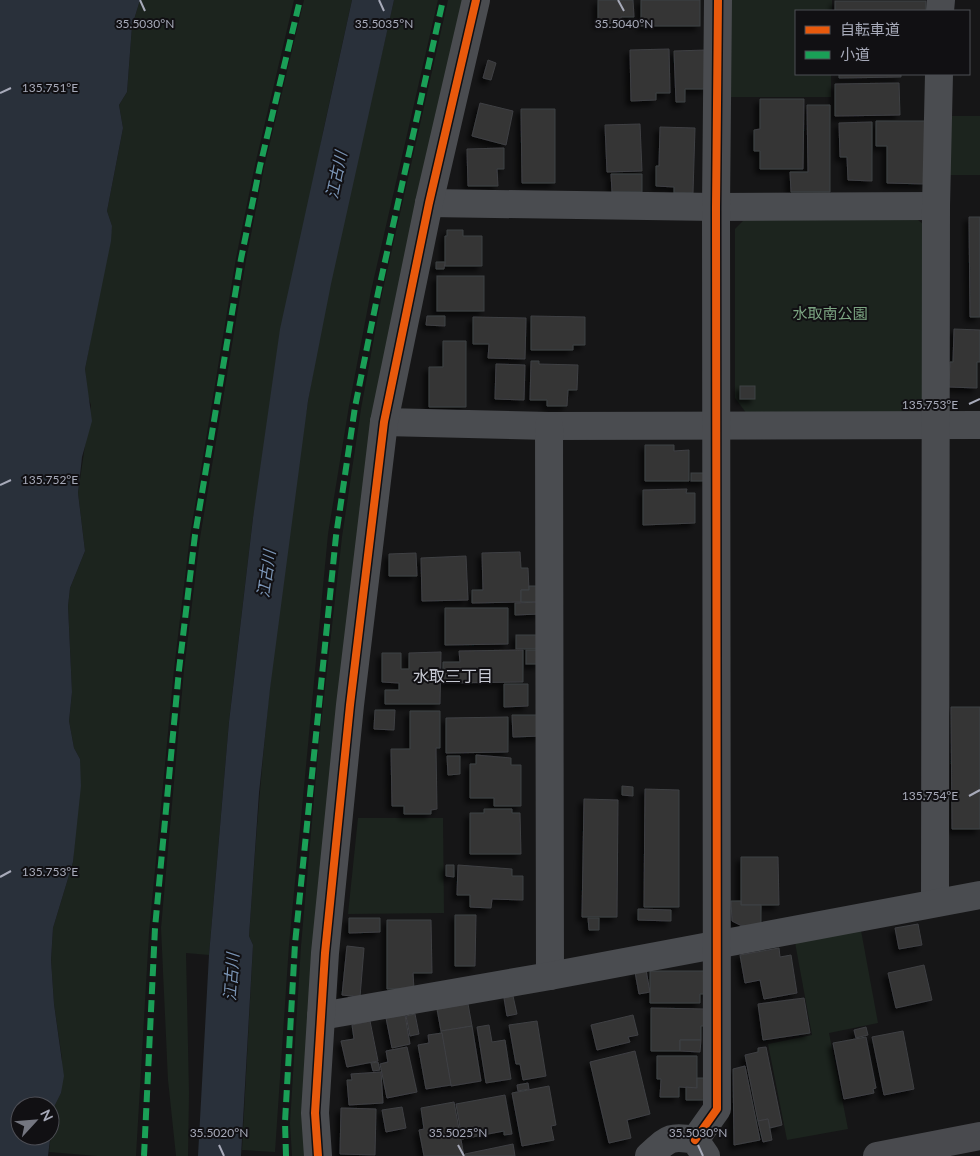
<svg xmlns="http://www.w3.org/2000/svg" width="980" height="1156" font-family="Lato,'Noto Sans JP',sans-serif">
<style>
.green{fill:#1c241e}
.water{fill:#29303a;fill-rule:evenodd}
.building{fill:#343436;stroke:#3f4043;filter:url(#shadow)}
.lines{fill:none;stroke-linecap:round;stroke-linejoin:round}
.street{stroke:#4a4c50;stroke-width:28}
.secondary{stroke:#494a4e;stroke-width:28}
.quiet{stroke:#1a9f57;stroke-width:6;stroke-dasharray:12 6;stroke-linecap:butt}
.cycleway-casing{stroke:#111013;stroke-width:11}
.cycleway{stroke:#e8590c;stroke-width:8}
.ticks{fill:none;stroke:#a7aab9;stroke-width:2}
.labels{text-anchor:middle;stroke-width:4;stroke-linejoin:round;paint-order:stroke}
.park-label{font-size:15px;fill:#7ca582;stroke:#111013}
.water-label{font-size:16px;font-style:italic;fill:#7b95b6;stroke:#111013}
.neighbourhood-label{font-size:16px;fill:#c8cad4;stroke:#111013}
.ticks-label{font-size:12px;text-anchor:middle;fill:#a7aab9;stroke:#111013;stroke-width:4;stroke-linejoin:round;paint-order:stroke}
</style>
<defs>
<filter id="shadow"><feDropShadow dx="-4.5" dy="4.5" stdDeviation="2.5" flood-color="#0009"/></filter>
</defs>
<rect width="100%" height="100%" fill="#161617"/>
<!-- green -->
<g class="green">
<polygon points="140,0 294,0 255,165 236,258 190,536 174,669 149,933 136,1156 97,1156 49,1152 54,1107 61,1093 62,1059 54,1004 51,960 53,928 73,862 80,759 74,748 69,721 72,692 68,606 70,588 85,551 78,493 91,405 86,391 85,369 112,226 107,211 123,128 119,105 127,92 132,26"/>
<polygon points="304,0 352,0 323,132 253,518 229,722 209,955 186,953 189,1093 188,1156 176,1156 168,1080 161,928 184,670 200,538 246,260 264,168"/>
<path d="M394 0H438L371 291 349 406 328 534 289 945 275 1152 242 1150 253 945 249 936C261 757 278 578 308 401 331 266 364 133 394 0Z"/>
<polygon points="448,0 465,0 419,200 305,1156 292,1156 290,1123 301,946 319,742 342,537 361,409 382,294"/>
<polygon points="726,0 832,0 832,11 796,11 796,74 831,74 831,97 726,97"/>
<rect x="947" y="116" width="33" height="59"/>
<polygon points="747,217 915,218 926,226 924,399 912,413 747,414 735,398 735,229"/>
<polygon points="358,818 443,818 444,913 348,914"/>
<polygon points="860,925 878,1023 829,1033 848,1129 787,1140 768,1044 812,1035 794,937"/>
</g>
<!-- water -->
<g class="water">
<path d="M0 0H140L132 26 127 92 119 105 123 128 107 211 112 226 111 241 85 369 92 421 82 457 78 493 85 551 70 588 68 606 72 692 69 721 74 748 80 759 81 786 73 862 53 928 51 960 54 1004 64 1076 61 1093 54 1107 48 1156H0ZM20 1106H50V1136H20Z"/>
<polygon points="352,0 394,0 331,284 308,401 270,689 259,793 249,936 253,945 241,1156 198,1156 209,955 229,722 253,518 280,329"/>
</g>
<!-- building -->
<g class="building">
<polygon points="598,0 633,0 634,17 621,17 622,23 598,24"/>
<rect x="641" y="0" width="59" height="26"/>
<rect x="835" y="1" width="91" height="10"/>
<polygon points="669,49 670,93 656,93 656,100 631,101 630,50"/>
<polygon points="706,50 707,89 685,89 685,102 676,102 674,51"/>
<polygon points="488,60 496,63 491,80 483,78"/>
<polygon points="839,74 901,74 901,77 839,78"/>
<polygon points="899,83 900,115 835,116 835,84"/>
<polygon points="760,99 804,99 803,169 760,169 760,151 754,151 754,130 760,129"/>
<polygon points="480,103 513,111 506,145 472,136"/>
<polygon points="807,105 830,105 830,192 791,192 790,172 808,172"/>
<polygon points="521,109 555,109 555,183 522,183"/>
<polygon points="876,121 925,121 925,184 887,183 887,146 876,146"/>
<polygon points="872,122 872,181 848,180 847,157 840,157 839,123"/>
<polygon points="640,124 642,171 607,172 605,125"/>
<polygon points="660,127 695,128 693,193 674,193 674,187 656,186 656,166 659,166"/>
<polygon points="504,148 504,169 497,169 498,186 468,186 467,149"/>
<polygon points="611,174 642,174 642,192 612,192"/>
<polygon points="969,217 980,217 980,317 970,317"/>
<polygon points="447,230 463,230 463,236 482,236 482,266 445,266 445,236 447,236"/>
<polygon points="436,262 445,262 444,269 436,269"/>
<rect x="437" y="276" width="47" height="35"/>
<polygon points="427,316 445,316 445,326 426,325"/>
<polygon points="531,316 585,317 585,345 573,345 573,350 531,350"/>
<polygon points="473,317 526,318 525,359 488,358 489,344 473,344"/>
<polygon points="954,329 980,330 980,362 977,362 977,388 949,387 950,362 953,362"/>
<polygon points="443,341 466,341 466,407 429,407 429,367 443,367"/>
<polygon points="531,361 539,361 539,364 578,365 577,390 568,390 567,406 547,406 547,400 530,400"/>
<polygon points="496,364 525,365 524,400 495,399"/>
<rect x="740" y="386" width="15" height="13"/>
<polygon points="645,445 674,445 674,451 689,450 689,481 645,481"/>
<rect x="691" y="473" width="15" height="8"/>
<polygon points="687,489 686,493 695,493 695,523 643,525 643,490"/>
<polygon points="520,552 521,568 528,568 529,590 521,590 521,602 472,603 472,590 483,590 482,553"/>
<polygon points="416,553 417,576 389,576 389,554"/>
<polygon points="466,556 468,600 422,601 421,558"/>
<polygon points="529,586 539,586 540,602 521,602 521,590 529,590"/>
<polygon points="540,602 540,614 515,615 515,603"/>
<polygon points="445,608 508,608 508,644 445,645"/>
<rect x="516" y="635" width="23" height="14"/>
<polygon points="523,650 523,682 443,683 443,662 460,662 459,651"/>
<rect x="526" y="650" width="14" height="14"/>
<polygon points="441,652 440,704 385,704 385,690 399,690 399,683 382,682 382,653 401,653 401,669 409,669 409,653"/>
<polygon points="504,684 528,684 528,706 504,707"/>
<polygon points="951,707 980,707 980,829 952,829"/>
<polygon points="375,710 395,710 394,730 374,729"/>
<polygon points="410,711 440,711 440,748 436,748 437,809 431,810 431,814 404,814 404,806 392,806 391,749 410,749"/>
<polygon points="512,715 540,715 541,736 513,737"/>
<polygon points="508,717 508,752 446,753 446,718"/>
<polygon points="476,755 511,758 511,765 521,765 521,806 494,806 494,798 470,798 470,764 476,764"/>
<polygon points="447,756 460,756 460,774 448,775"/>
<polygon points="622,786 633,787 633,796 622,795"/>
<polygon points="645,789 679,790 679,907 644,907"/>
<polygon points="584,799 618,800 617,917 582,917"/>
<polygon points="484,809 512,809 512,813 520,813 521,854 470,854 470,813 484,813"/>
<polygon points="741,857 778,857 779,905 741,905"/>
<polygon points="446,865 454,865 454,877 446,876"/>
<polygon points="458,865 512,869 512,876 523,876 523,900 492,899 491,908 470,907 470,895 457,895"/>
<polygon points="731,901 741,901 741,905 761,905 761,926 742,926 732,921"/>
<polygon points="638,909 671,910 671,921 638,920"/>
<polygon points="455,915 476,915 475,966 455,966"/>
<polygon points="349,918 380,918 380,932 349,933"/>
<polygon points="588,918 599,918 599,930 589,930"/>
<polygon points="387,920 431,920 432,973 413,973 414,989 387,989"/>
<polygon points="918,924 922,945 899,949 895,928"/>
<polygon points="347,946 364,948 360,997 342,995"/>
<polygon points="779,948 780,957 791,955 797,993 764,999 760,980 745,983 740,955"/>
<polygon points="924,965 932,1000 896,1008 888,973"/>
<polygon points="646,970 650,992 639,994 635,972"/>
<polygon points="650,971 706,971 706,994 700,994 700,1003 650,1003"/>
<polygon points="513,996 517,1014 507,1016 504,998"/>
<polygon points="804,998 810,1033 763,1040 758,1004"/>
<polygon points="468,1004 472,1026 441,1031 437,1009"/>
<polygon points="651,1008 705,1009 705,1026 701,1026 701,1040 680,1040 680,1051 651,1051"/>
<polygon points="415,1014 419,1034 410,1036 406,1016"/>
<polygon points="405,1015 410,1044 392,1048 386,1018"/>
<polygon points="633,1015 638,1035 628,1037 630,1042 597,1050 591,1025"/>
<polygon points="370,1021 378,1061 347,1067 341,1041 354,1039 352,1025"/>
<polygon points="537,1021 546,1076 523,1080 520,1064 516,1064 509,1025"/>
<polygon points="489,1025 492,1042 505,1040 511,1079 486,1083 477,1027"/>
<polygon points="472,1026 481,1081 451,1086 441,1031"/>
<polygon points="866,1027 868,1035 856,1038 854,1030"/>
<polygon points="903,1031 914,1089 884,1095 872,1037"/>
<polygon points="442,1033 451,1085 426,1089 418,1045 429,1043 428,1035"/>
<polygon points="866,1037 876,1088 873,1089 874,1093 844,1099 833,1043"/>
<polygon points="680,1040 701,1040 700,1052 680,1051"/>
<polygon points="407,1047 417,1092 387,1098 380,1064 388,1062 386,1051"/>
<polygon points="766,1047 782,1125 770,1128 768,1119 758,1121 745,1055 758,1052 758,1048"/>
<polygon points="635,1051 650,1114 627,1120 631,1138 609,1143 590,1062"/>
<polygon points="657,1056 697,1056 697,1088 679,1087 679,1097 660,1097 661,1079 657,1079"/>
<polygon points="378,1062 380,1070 373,1071 371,1063"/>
<polygon points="745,1066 760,1140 734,1145 733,1069"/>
<polygon points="381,1072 383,1103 349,1105 347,1080 352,1080 351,1074"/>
<polygon points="697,1078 705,1078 705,1100 686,1100 686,1087 697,1088"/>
<polygon points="528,1083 529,1089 518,1091 517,1085"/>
<polygon points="549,1086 556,1125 551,1126 554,1140 522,1146 512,1093"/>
<polygon points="505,1095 512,1134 504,1135 504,1131 462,1139 456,1104"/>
<polygon points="454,1102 464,1156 424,1156 419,1130 424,1129 421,1108"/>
<polygon points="402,1107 406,1128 386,1132 382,1110"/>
<polygon points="341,1108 376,1109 375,1155 340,1154"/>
<polygon points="768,1119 772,1140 763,1142 758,1121"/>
<polygon points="513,1144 515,1156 465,1156 465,1154"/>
</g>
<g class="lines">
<!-- street -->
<g class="street">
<polyline points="940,11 941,0"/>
<polyline points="429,203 716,207 936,206"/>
<polyline points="384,422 549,426 980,425"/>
<polyline points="549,426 550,976"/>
<polyline points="935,903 936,206 939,74"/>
<polyline points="321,1016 550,976 980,895"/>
<polyline points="695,1140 717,1109 716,207 718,0"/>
<polyline points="318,1156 315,1113 325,953 350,705 384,422 429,203 476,0"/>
<path d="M649 1156C668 1139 669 1135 695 1140L706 1156"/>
</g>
<!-- secondary -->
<polyline class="secondary" points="877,1156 980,1136"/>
<!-- quiet -->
<g class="quiet">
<polyline points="144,1156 155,928 179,670 195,535 241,259 260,166 300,0"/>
<polyline points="286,1156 285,1122 295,944 336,536 355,407 378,293 443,0"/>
</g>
<defs>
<g id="cycleway">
<polyline points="695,1140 717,1109 716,207 718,0"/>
<polyline points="318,1156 315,1113 325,953 350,705 384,422 429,203 476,0"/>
</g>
</defs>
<!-- cycleway casing -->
<use href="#cycleway" class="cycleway-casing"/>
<!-- cycleway -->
<use href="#cycleway" class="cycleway"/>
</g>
<!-- ticks -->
<path class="ticks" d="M140 0 145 11M379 0 384 11M618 0 624 11M0 93 11 88M969 404 980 399M0 485 11 480M969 796 980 790M0 877 11 871M219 1145 224 1156M458 1145 464 1156M698 1145 703 1156"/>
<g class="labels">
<!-- park labels -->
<g class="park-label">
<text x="830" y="319">水取南公園</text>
</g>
<!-- water labels -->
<g class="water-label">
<text transform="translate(336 175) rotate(-78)" y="6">江古川</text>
<text transform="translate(266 574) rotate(-82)" y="6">江古川</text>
<text transform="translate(231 977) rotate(-86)" y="6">江古川</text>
</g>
<!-- neighbourhood labels -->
<g class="neighbourhood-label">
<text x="453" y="682">水取三丁目</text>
</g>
</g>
<g class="ticks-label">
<text x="145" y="28">35.5030°N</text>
<text x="384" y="28">35.5035°N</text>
<text x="624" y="28">35.5040°N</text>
<text x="50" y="92">135.751°E</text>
<text x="930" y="409">135.753°E</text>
<text x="50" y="484">135.752°E</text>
<text x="930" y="800">135.754°E</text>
<text x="50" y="876">135.753°E</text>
<text x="219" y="1137">35.5020°N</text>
<text x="458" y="1137">35.5025°N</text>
<text x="698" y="1137">35.5030°N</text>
</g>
<!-- legend -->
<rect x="795" y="10" width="175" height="65" fill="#111013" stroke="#4d4e55"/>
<rect x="805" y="26" width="25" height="8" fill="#e8590c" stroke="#4d4e55"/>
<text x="840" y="35" font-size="15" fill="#a7aab9">自転車道</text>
<rect x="805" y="51" width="25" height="8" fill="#1a9f57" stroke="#4d4e55"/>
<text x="840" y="60" font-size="15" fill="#a7aab9">小道</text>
<!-- north arrow -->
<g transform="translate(35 1121) rotate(64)"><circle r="24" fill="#111013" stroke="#4d4e55"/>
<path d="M0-4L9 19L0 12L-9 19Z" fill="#747680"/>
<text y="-8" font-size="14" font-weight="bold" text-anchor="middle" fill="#a7aab9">N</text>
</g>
</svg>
